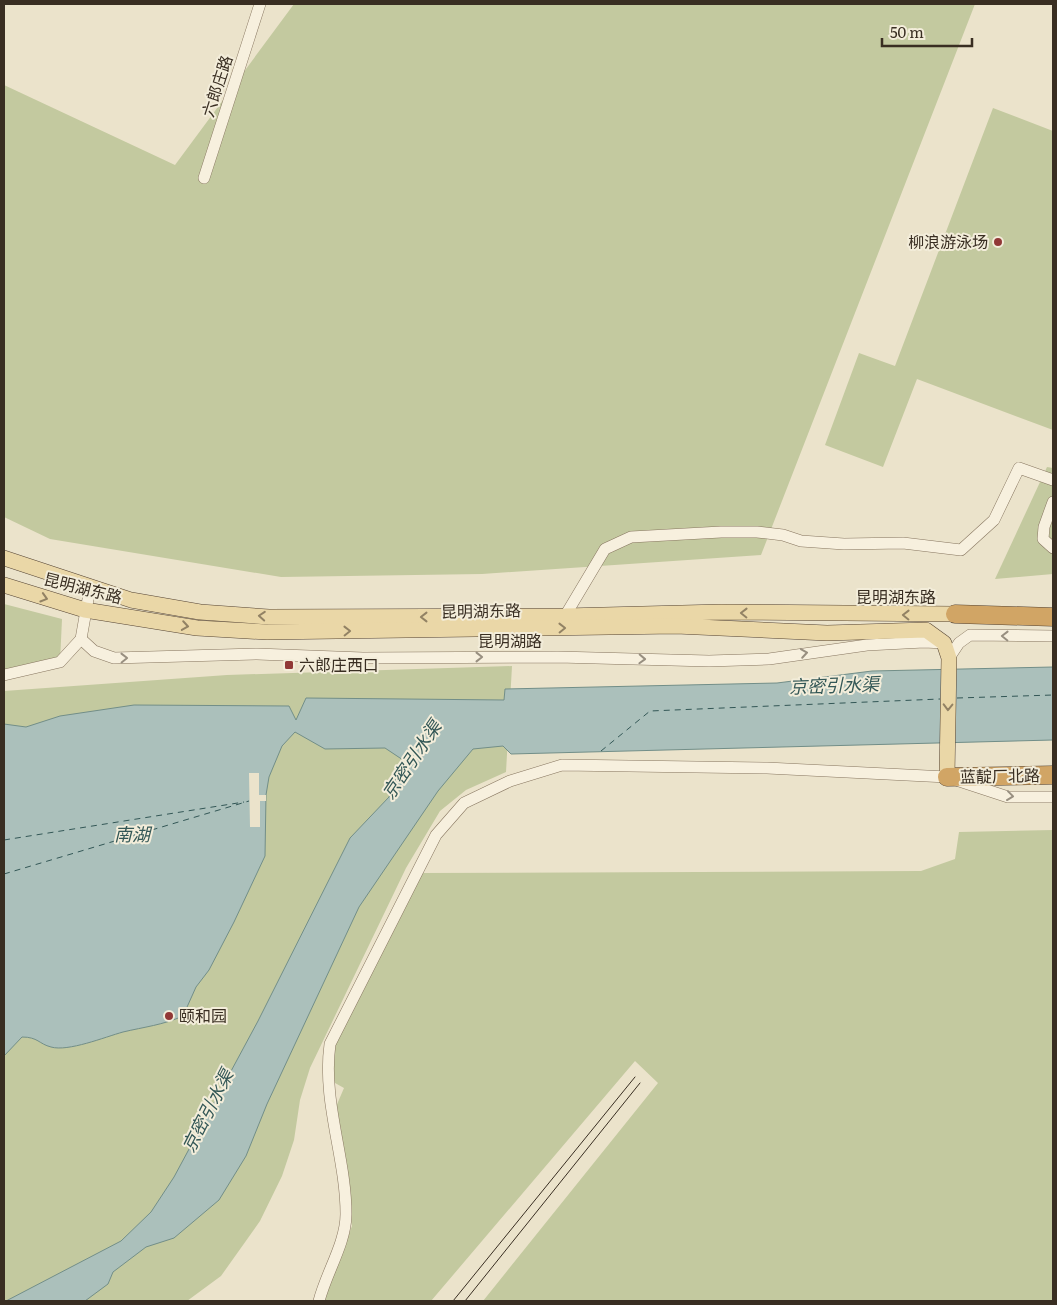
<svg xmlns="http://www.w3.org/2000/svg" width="1057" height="1305" font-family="Literata,'Noto Sans SC',serif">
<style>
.green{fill:#c3c99f}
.water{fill:#abc0bb;stroke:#728e88}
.pier{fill:#ebe3cb}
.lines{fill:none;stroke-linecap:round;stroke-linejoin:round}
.ferry{stroke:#335756;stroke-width:1;stroke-dasharray:6 5;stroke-linecap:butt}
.minor-casing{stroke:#877660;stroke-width:12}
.major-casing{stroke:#554434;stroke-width:16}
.highway-casing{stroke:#554434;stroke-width:19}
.minor{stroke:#f7f0de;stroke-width:11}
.major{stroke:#ead7a7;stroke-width:15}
.highway{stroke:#d1a565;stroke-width:18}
.tram{stroke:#392e22;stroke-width:1}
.oneway{stroke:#928264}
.oneway2{stroke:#988f80}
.poi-dot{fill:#913836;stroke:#f3edda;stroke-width:2}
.labels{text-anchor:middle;stroke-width:4;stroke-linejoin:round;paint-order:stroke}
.street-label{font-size:16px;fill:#392e22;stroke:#f3edda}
.poi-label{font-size:16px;fill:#392e22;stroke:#f3edda;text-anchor:start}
.water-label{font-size:18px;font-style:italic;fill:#335756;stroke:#f3edda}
</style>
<rect width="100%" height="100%" fill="#ebe3cb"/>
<!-- green -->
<g class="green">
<polygon points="294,4 975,4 761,555 482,574 281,577 50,539 4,517 4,85 175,165"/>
<polygon points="993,108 1053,131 1053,430 917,379 883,467 825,445 859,353 895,366"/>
<polygon points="1047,467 1053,468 1053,574 995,579"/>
<polygon points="4,604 62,619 60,662 4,675"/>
<polygon points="512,666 506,772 466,790 440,811 406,868 310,1068 300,1100 294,1140 282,1176 260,1221 221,1276 187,1301 4,1301 4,691 227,675"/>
<polygon points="1053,830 1053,1301 483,1301 658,1083 635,1061 431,1301 323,1301 352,1226 335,1109 344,1088 335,1083 332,1077 334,1042 420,873 921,871 955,859 959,832"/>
</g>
<!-- water -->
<path class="water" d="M1053 667V740L511 754 503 746 473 749 438 791 359 907 267 1104 246 1156 219 1200 174 1238 146 1247 113 1272 108 1284 85 1301H6L121 1241 151 1212 174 1177 258 1021 350 838 389 797 403 760 385 748 325 749 295 732 282 746 269 777 266 795 265 856 234 922 209 970 196 987 183 1016C163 1025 144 1027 123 1032 105 1037 68 1052 51 1047 39 1044 38 1037 22 1037L4 1056V724L26 727 60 716 134 705 289 706 296 720 306 698 504 700 505 689 777 683 872 671Z"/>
<!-- pier -->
<polygon class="pier" points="249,773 259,773 259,795 266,795 266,801 260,801 260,827 250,827"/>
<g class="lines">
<!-- ferry -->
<g class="ferry">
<polyline points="957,698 1053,695"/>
<polyline points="601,751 650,711 940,699"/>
<polyline points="4,840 244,802"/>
<polyline points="4,874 249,801"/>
</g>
<defs>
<g id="minor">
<polyline points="204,178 260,4"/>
<polyline points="1053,502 1044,527 1043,539 1053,548"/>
<polyline points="565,616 605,549 631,537 721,532 757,532 783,535 801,541 844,544 903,543 961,550 994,520 1019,468 1053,480"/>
<polyline points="81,639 94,651 114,658 257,654 363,658 558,657 709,661 769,659 867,645 924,642 944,643"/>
<polyline points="949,658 959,643 970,635 1053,636"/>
<polyline points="4,675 60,662 81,639 90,588"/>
<path d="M319 1301C326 1273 346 1243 346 1214 346 1157 322 1102 330 1044L436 835 464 803 510 781 562 765 767 768 947 777 1008 797H1053"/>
</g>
<g id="major">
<polyline points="4,558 131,600 200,612 269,617 565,616 721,612 955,614"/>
<polyline points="4,585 85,610 197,628 267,632 676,626 827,633 926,630 944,643 949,658 947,777"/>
</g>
<g id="highway">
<polyline points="955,614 1053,617"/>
<polyline points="947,777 1053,775"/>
</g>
</defs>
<!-- minor casing -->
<use href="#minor" class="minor-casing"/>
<!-- major casing -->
<use href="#major" class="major-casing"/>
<!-- highway casing -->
<use href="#highway" class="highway-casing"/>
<!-- minor -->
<use href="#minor" class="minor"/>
<!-- major -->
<use href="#major" class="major"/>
<!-- highway -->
<use href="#highway" class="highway"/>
<!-- tram -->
<g class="tram">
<polyline points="453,1301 635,1077"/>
<polyline points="465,1301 640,1083"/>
</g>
</g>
<!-- one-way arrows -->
<defs><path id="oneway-chevron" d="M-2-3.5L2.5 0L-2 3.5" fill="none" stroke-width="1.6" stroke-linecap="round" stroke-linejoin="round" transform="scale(1.25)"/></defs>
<g class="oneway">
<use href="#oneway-chevron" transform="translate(44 598) rotate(17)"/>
<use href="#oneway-chevron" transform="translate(744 613) rotate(-179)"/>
<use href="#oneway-chevron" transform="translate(906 615) rotate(-179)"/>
<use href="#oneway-chevron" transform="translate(262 616) rotate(-176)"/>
<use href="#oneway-chevron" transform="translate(424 617) rotate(180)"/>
<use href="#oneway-chevron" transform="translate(185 626) rotate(9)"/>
<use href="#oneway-chevron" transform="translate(562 628) rotate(-1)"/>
<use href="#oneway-chevron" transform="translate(347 631) rotate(-1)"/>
<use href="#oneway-chevron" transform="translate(948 707) rotate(91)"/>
</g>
<g class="oneway2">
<use href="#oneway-chevron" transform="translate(1005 636) rotate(-179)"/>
<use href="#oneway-chevron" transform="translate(804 653) rotate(-9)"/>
<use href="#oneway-chevron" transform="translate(479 657)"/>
<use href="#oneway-chevron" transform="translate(124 658) rotate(-1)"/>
<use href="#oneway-chevron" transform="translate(642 659) rotate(2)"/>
<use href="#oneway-chevron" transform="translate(1010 796) rotate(7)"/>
</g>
<!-- markers -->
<g class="poi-dot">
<circle cx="998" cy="242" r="5"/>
<rect x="284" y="660" width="10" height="10" rx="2.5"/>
<circle cx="169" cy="1016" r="5"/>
</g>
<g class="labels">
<!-- street labels -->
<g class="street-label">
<text transform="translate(217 86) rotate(-72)" y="6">六郎庄路</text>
<text transform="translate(83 588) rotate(14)" y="6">昆明湖东路</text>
<text x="896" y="603">昆明湖东路</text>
<text transform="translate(481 611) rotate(-1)" y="6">昆明湖东路</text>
<text x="510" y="647">昆明湖路</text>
<text transform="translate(1000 776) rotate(-1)" y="6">蓝靛厂北路</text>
</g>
<!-- poi labels -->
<g class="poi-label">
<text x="988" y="248" text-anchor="end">柳浪游泳场</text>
<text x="299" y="671">六郎庄西口</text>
<text x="179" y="1022">颐和园</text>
</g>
<!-- water labels -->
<g class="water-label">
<text transform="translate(834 686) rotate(-2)" y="6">京密引水渠</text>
<text transform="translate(412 760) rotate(-56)" y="6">京密引水渠</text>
<text x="132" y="841">南湖</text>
<text transform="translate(208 1111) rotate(-63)" y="6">京密引水渠</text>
</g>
</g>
<!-- border -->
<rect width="1057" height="1305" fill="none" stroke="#392e22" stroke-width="10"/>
<!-- scale -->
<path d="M882 38v8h90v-8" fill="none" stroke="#392e22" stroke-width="2.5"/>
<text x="890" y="38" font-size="15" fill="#392e22" stroke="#f3edda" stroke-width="4" paint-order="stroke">50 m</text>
</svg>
